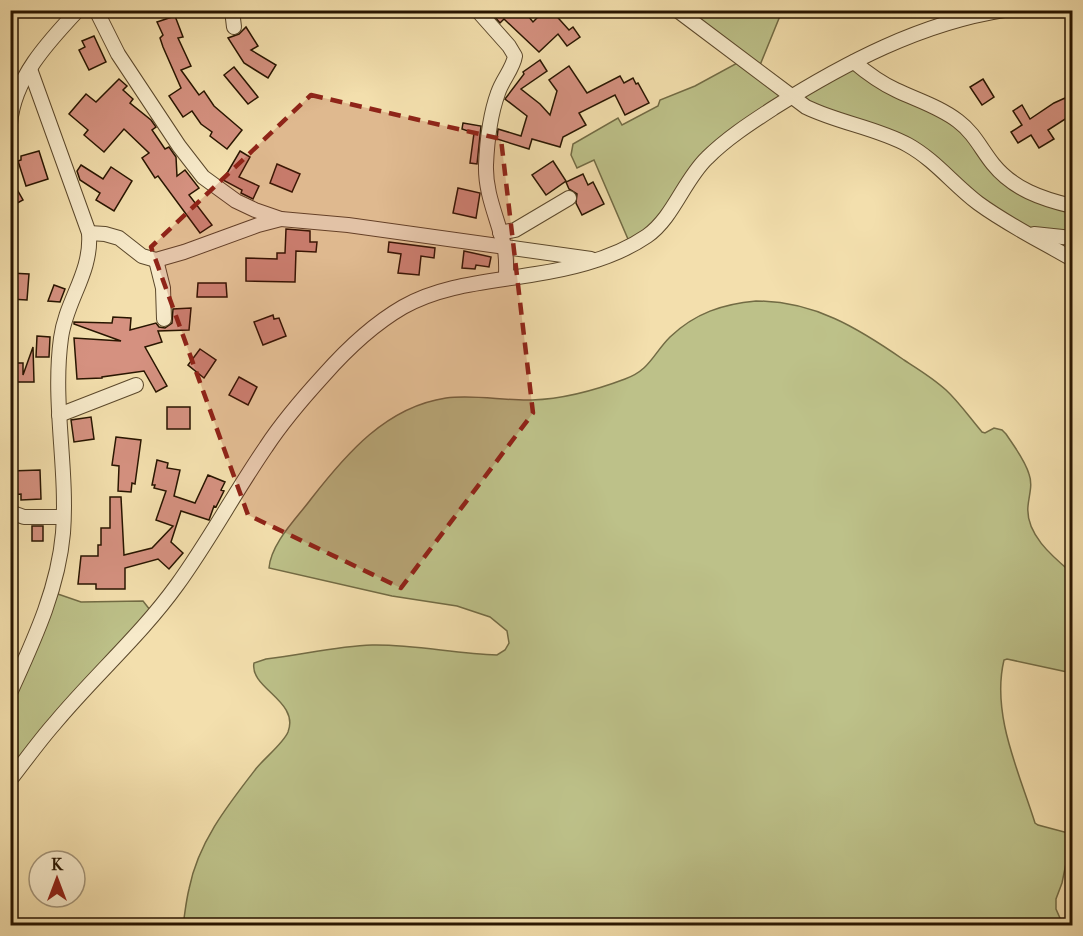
<svg xmlns="http://www.w3.org/2000/svg" width="1083" height="936" font-family="'IM FELL French Canon',serif">
<style>
.green{fill:#bdc189;stroke:#726b44;stroke-width:1.5}
.building{fill:#d59180;stroke:#281500;stroke-width:1.5}
.lines{fill:none;stroke-linecap:round;stroke-linejoin:round}
.minor-casing{stroke:#5b482b;stroke-width:16}
.minor{stroke:#f7eaca;stroke-width:14}
.marked{fill:#8f2418;fill-opacity:0.2;stroke:#8f2418;stroke-width:4.5;stroke-dasharray:12 8;stroke-linejoin:round}
</style>
<rect width="100%" height="100%" fill="#f3dfad"/>
<filter id="stains"><feTurbulence type="fractalNoise" baseFrequency=".00333" numOctaves="4"/><feColorMatrix values="0 0 0 0 .2 0 0 0 0 .09 0 0 0 0 .02 0 0 0 .5 -.17"/></filter>
<radialGradient id="worn" r=".72"><stop offset=".6" stop-color="#630" stop-opacity="0"/><stop offset="1" stop-color="#630" stop-opacity=".3"/></radialGradient>
<!-- green -->
<g class="green">
<polygon points="677,11 782,11 758,70 792,96 854,62 943,111 1004,176 1072,206 1072,238 1026,233 920,153 792,97 728,140 661,224 631,246 594,160 577,168 571,155 573,144 618,118 622,125 658,106 660,100 695,86 743,60"/>
<path d="M756 301C814 301 858 328 904 360 918 369 933 378 946 390 959 402 970 418 982 432L985 433 994 428 1002 430 1006 434C1014 446 1025 460 1029 474 1033 485 1029 495 1028 506 1025 534 1053 557 1072 573V673L1007 659 1004 660C991 714 1019 772 1035 823L1038 825 1072 834 1062 883 1056 899V909L1060 918 1066 925H183C185 913 186 901 189 889 198 843 227 806 255 770 263 759 283 744 288 732 300 701 249 688 254 663L266 659C301 655 337 646 372 645 414 644 455 654 497 655L505 650 509 643 507 631 490 617 457 606 392 596 269 568C271 543 297 518 311 499 346 454 386 407 446 398 474 394 504 401 532 400 563 399 596 390 625 379 650 370 653 354 670 337 695 313 723 304 756 301Z"/>
<polygon points="52,592 81,602 143,601 154,615 11,780 11,693"/>
</g>
<!-- building -->
<g class="building">
<polygon points="489,10 523,10 533,22 545,10 551,10 569,30 573,27 580,37 567,46 558,34 539,52 504,19 500,23"/>
<polygon points="175,16 183,37 178,38 191,66 181,70 199,95 204,91 214,106 242,130 227,149 210,136 212,132 201,124 192,111 183,117 169,96 181,88 163,47 160,38 163,35 157,22"/>
<polygon points="246,27 258,46 251,50 276,65 268,78 244,63 228,38 239,34"/>
<polygon points="94,36 106,62 89,70 79,50 85,47 82,41"/>
<polygon points="540,60 547,71 521,89 540,104 550,115 557,91 549,80 569,66 587,93 620,76 624,83 633,78 636,84 638,83 649,103 625,115 615,95 579,113 586,125 563,137 560,147 532,139 529,149 497,139 498,129 521,136 527,116 505,99 524,74 523,72"/>
<polygon points="234,67 258,97 248,104 224,75"/>
<polygon points="119,79 127,86 123,90 133,99 130,103 151,120 156,127 152,130 165,149 169,147 176,157 177,176 185,170 199,188 189,195 212,225 200,233 158,176 155,178 142,158 149,153 124,129 104,152 84,135 88,130 69,114 86,94 96,102"/>
<polygon points="983,79 994,97 982,105 970,87"/>
<polygon points="1065,98 1072,110 1068,112 1070,116 1048,130 1054,139 1039,148 1031,135 1018,143 1011,132 1022,125 1013,111 1022,105 1030,119 1054,103"/>
<polygon points="463,123 481,126 477,164 470,163 474,133 462,129"/>
<polygon points="39,151 48,179 26,186 18,161 21,160 21,156"/>
<polygon points="240,151 250,157 239,177 259,186 253,199 241,193 242,190 223,180"/>
<polygon points="553,161 566,181 546,195 532,175"/>
<polygon points="277,164 300,174 292,192 270,183"/>
<polygon points="81,165 103,179 111,167 132,181 114,211 96,200 100,193 80,180 77,171"/>
<polygon points="583,174 588,185 593,182 604,204 582,215 576,203 577,194 569,189 566,182"/>
<polygon points="10,177 23,200 10,207"/>
<polygon points="458,188 480,193 476,218 453,213"/>
<polygon points="286,229 310,231 310,242 317,242 316,252 296,251 295,282 246,281 246,258 277,259 277,253 285,253"/>
<polygon points="389,242 435,248 434,258 421,256 419,275 398,273 401,254 388,252"/>
<polygon points="464,251 491,257 489,267 476,265 475,269 462,268"/>
<polygon points="10,273 29,274 27,300 10,299"/>
<polygon points="198,283 226,283 227,297 197,297"/>
<polygon points="54,285 65,289 60,302 48,301"/>
<polygon points="191,308 189,330 158,331 162,342 145,347 167,386 156,392 144,371 102,377 102,378 77,379 74,338 121,341 74,324 74,322 112,323 113,317 131,318 130,330 156,323 159,327 165,328 172,323 173,309"/>
<polygon points="273,315 274,319 279,318 286,336 263,345 254,322"/>
<polygon points="37,336 50,337 49,357 36,357"/>
<polygon points="33,347 34,382 10,382 10,363 23,363 23,375"/>
<polygon points="200,349 216,360 204,378 188,365"/>
<polygon points="239,377 257,387 248,405 229,395"/>
<rect x="167" y="407" width="23" height="22"/>
<polygon points="91,417 94,439 74,442 71,420"/>
<polygon points="116,437 141,440 135,484 132,483 131,492 118,491 119,466 112,465"/>
<polygon points="157,460 168,463 167,468 180,470 174,496 195,503 208,475 225,482 221,490 224,491 216,507 214,506 209,520 181,511 171,542 183,553 169,569 158,559 125,568 125,589 96,589 96,584 78,584 81,556 98,556 98,545 101,545 101,528 110,528 110,497 121,497 124,555 152,548 173,526 156,520 166,491 154,488 155,485 152,485"/>
<polygon points="40,470 41,499 21,500 21,494 10,495 10,471"/>
<rect x="32" y="526" width="11" height="15"/>
</g>
<g class="lines">
<defs>
<g id="minor">
<polyline points="96,10 118,54 179,146 203,177 236,201 255,210 281,219 348,225 591,259"/>
<polyline points="232,10 234,27"/>
<path d="M477 10 509 46 515 56C513 69 502 80 498 93 490 115 487 142 486 165 485 194 498 219 504 246 507 256 506 268 506 278"/>
<path d="M677 10 806 107C839 123 877 128 908 145 935 160 954 185 978 203 1008 225 1041 241 1072 259"/>
<path d="M854 62C867 73 881 83 896 90 917 100 940 107 958 121 974 133 981 149 993 164 1013 189 1042 199 1072 206"/>
<path d="M10 124C14 78 48 42 78 10"/>
<polyline points="89,233 105,234 119,238 142,256 156,260 184,252 258,225 281,219"/>
<polyline points="500,233 515,230 569,198"/>
<polyline points="1034,234 1072,238"/>
<polyline points="156,260 163,288 164,319"/>
<polyline points="59,415 136,385"/>
<polyline points="10,512 24,517 63,517"/>
<path d="M10 693C33 642 58 590 63 533 68 468 52 403 61 338 66 300 92 273 89 233L30 69"/>
<path d="M10 780C25 761 39 741 55 723 94 676 141 635 177 585 209 541 235 492 266 447 283 421 303 398 324 375 347 349 372 325 403 307 444 284 491 282 536 274 575 268 615 258 647 236 673 218 684 180 707 158 727 138 752 122 775 107 845 63 921 23 1004 10"/>
</g>
</defs>
<!-- minor casing -->
<use href="#minor" class="minor-casing"/>
<!-- minor -->
<use href="#minor" class="minor"/>
</g>
<!-- marked area -->
<path class="marked" d="M311 95 501 139 533 413 401 588 248 515 151 247Z"/>
<!-- margin -->
<rect width="1083" height="936" fill="none" stroke="#f3dfad" stroke-width="36"/>
<rect x="12" y="12" width="1059" height="912" fill="none" stroke="#281500" stroke-width="3"/>
<rect x="18" y="18" width="1047" height="900" fill="none" stroke="#281500" stroke-width="1.5"/>
<!-- north arrow -->
<g transform="translate(57 879)"><circle r="28" fill="#f7eaca" stroke="#a49579" stroke-width="1.5"/>
<path d="M0-4.5L10 22L0 15L-10 22Z" fill="#8f2418"/>
<text y="-9" font-size="16" font-weight="bold" text-anchor="middle" fill="#281500">K</text>
</g>
<rect width="100%" height="100%" filter="url(#stains)"/>
<rect width="100%" height="100%" fill="url(#worn)"/>
</svg>
